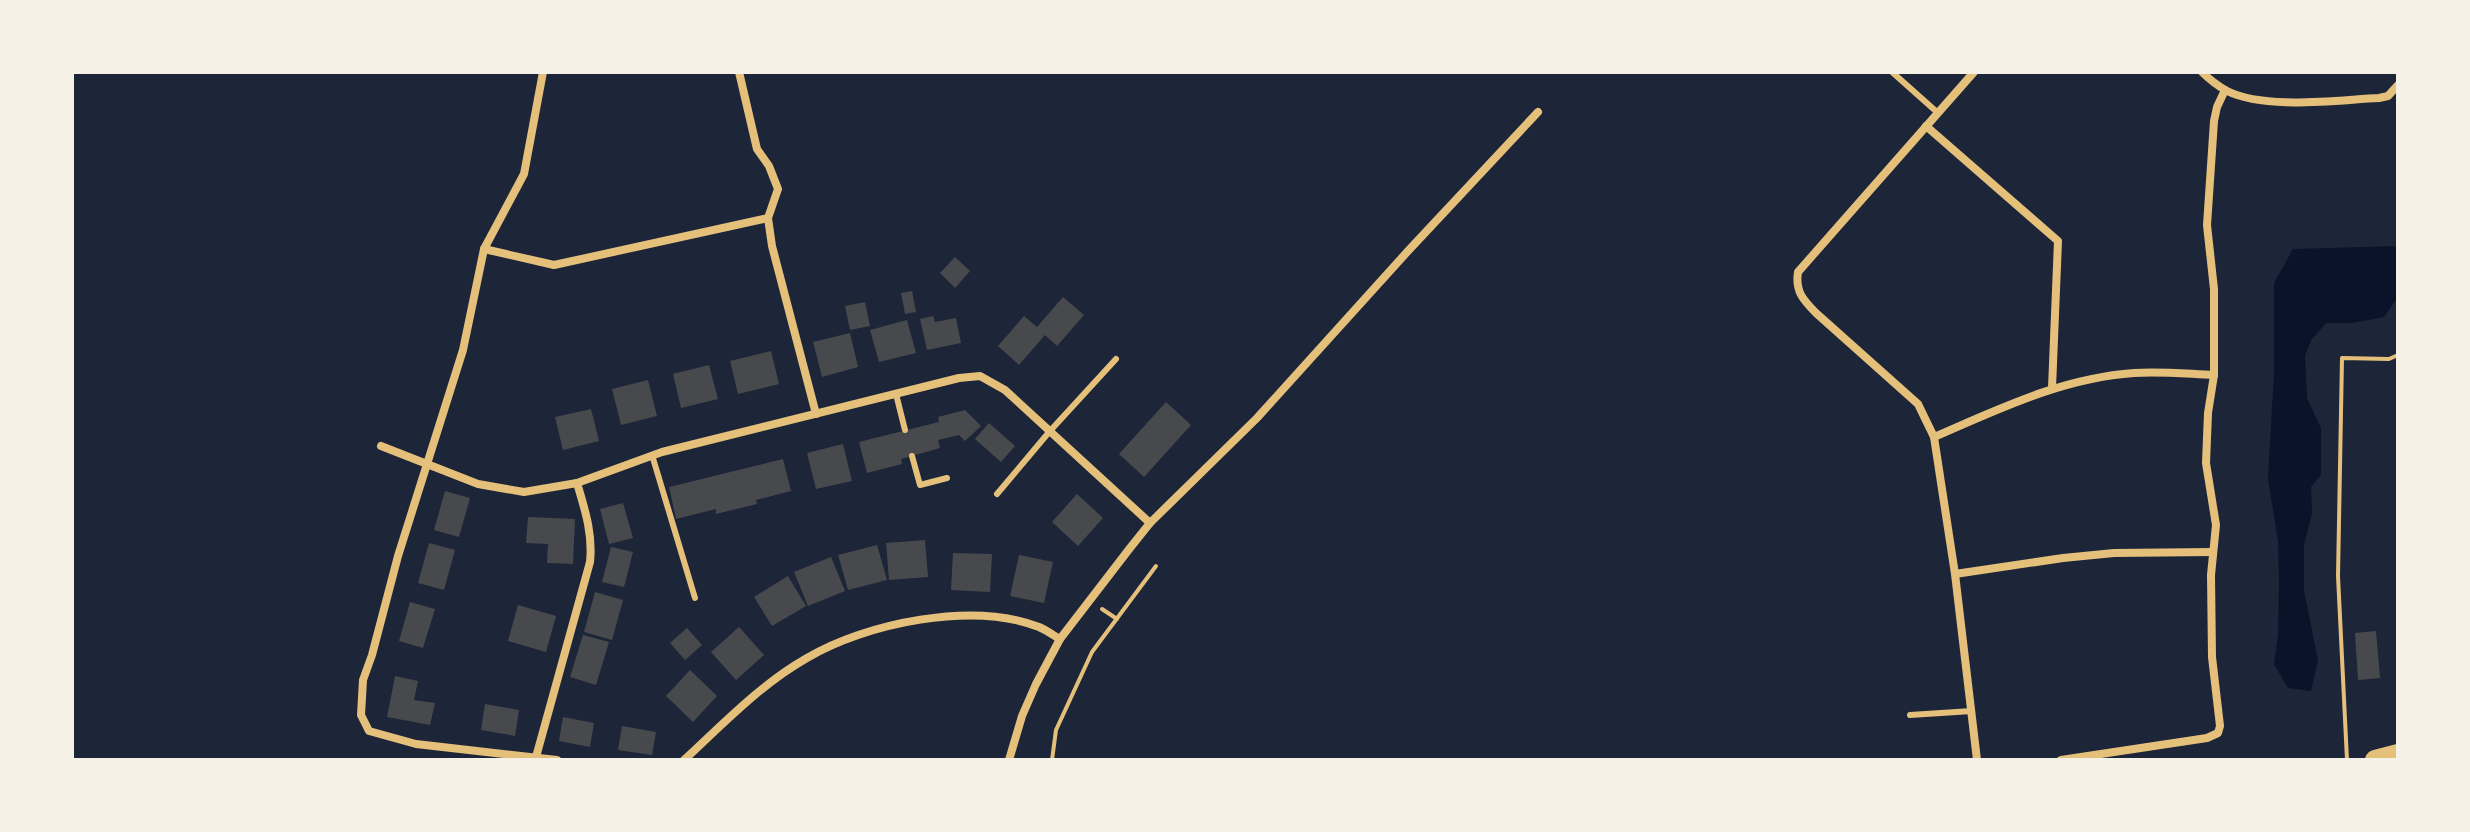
<svg xmlns="http://www.w3.org/2000/svg" width="2470" height="832" font-family="Arial,sans-serif">
<style>
.green{fill:#1d2539}
.water{fill:#0b132b}
.building{fill:#48494c}
.lines{fill:none;stroke-linecap:round;stroke-linejoin:round}
.path{stroke:#e5c07b;stroke-width:4}
.service{stroke:#e5c07b;stroke-width:6}
.minor{stroke:#e5c07b;stroke-width:8}
.primary{stroke:#e5c07b;stroke-width:20}
</style>
<rect width="100%" height="100%" fill="#14213d"/>
<!-- green -->
<rect class="green" x="72" y="72" width="2326" height="688"/>
<!-- water -->
<polygon class="water" points="2398,246 2398,297 2384,317 2352,323 2326,323 2312,339 2305,355 2307,398 2321,428 2321,475 2311,487 2312,513 2304,545 2304,591 2318,660 2311,691 2288,688 2274,664 2278,634 2279,582 2278,542 2268,478 2274,372 2274,283 2293,249"/>
<!-- building -->
<g class="building">
<polygon points="955,257 970,271 955,288 940,273"/>
<polygon points="912,291 916,312 905,314 901,293"/>
<polygon points="1063,297 1084,315 1057,346 1045,335 1019,365 998,346 1024,316 1037,327"/>
<polygon points="865,302 870,326 850,330 845,306"/>
<polygon points="933,316 935,322 956,318 961,343 927,350 920,319"/>
<polygon points="907,320 916,353 879,362 870,330"/>
<polygon points="850,333 858,367 822,377 813,342"/>
<polygon points="771,351 779,384 738,394 730,361"/>
<polygon points="709,365 718,399 681,408 673,374"/>
<polygon points="648,380 657,416 621,425 612,389"/>
<polygon points="1166,402 1191,425 1144,477 1119,454"/>
<polygon points="591,409 599,441 563,450 555,417"/>
<polygon points="965,410 981,426 965,441 959,435 938,440 940,448 901,459 902,464 867,473 859,442 939,422 938,417"/>
<polygon points="989,423 1015,446 1001,462 975,439"/>
<polygon points="843,444 852,481 816,489 807,453"/>
<polygon points="783,459 791,491 756,500 757,504 716,514 716,509 676,519 669,487"/>
<polygon points="445,491 470,498 459,537 434,530"/>
<polygon points="1077,494 1103,518 1078,546 1052,522"/>
<polygon points="623,503 633,538 609,544 600,509"/>
<polygon points="528,517 575,519 573,564 547,563 548,544 526,543"/>
<polygon points="925,540 928,577 889,580 886,543"/>
<polygon points="429,543 455,550 444,590 418,583"/>
<polygon points="877,545 887,580 848,590 838,555"/>
<polygon points="611,547 633,552 624,587 602,582"/>
<polygon points="953,553 992,554 990,592 951,590"/>
<polygon points="1019,555 1053,562 1044,603 1010,596"/>
<polygon points="831,557 845,591 808,606 794,572"/>
<polygon points="788,576 806,606 772,626 754,597"/>
<polygon points="595,592 623,600 612,640 584,632"/>
<polygon points="410,602 435,609 423,648 399,641"/>
<polygon points="518,605 556,616 546,652 508,641"/>
<polygon points="739,627 764,655 736,680 711,652"/>
<polygon points="687,628 702,645 685,660 670,643"/>
<polygon points="2376,631 2380,678 2358,680 2355,633"/>
<polygon points="583,635 609,642 596,685 570,677"/>
<polygon points="690,670 717,696 693,722 666,696"/>
<polygon points="395,676 418,681 414,700 435,703 430,725 387,717"/>
<polygon points="485,704 519,710 515,736 481,730"/>
<polygon points="563,717 594,723 590,747 559,741"/>
<polygon points="622,726 656,732 652,755 618,750"/>
</g>
<g class="lines">
<!-- path -->
<g class="path">
<polyline points="1102,609 1117,619"/>
<polyline points="1052,760 1056,730 1092,652 1156,566"/>
<polyline points="2347,760 2338,576 2342,358 2389,359 2398,355"/>
</g>
<!-- service -->
<g class="service">
<polyline points="1892,72 1938,113"/>
<polyline points="896,394 905,430"/>
<polyline points="652,455 695,598"/>
<polyline points="912,456 920,485 947,478"/>
<polyline points="997,494 1050,431 1116,359"/>
<polyline points="1910,715 1972,711"/>
</g>
<!-- minor -->
<g class="minor">
<polyline points="543,72 524,174 484,249 463,350 398,556 372,655 363,680 361,715 369,731 416,744 557,760"/>
<polyline points="739,72 757,149 769,166 778,189 768,218 772,246 816,414"/>
<path d="M1974 72 1798 272C1795 291 1803 300 1816 313L1918 404 1934 437 1955 574 1977 760"/>
<path d="M2202 72C2209 79 2218 86 2227 91 2266 110 2336 100 2379 98L2388 96 2398 85"/>
<polyline points="1926,126 2058,241 2052,388"/>
<polyline points="484,249 554,265 768,218"/>
<path d="M1934 437C1999 409 2062 378 2134 373 2160 371 2188 374 2214 375"/>
<polyline points="381,446 478,484 524,492 577,483 662,452 959,378 980,376 1005,390 1150,523"/>
<polyline points="1955,574 2063,558 2114,553 2212,552"/>
<path d="M536 757 590 562C593 534 585 510 577 483"/>
<path d="M684 760C723 724 761 684 807 658 866 623 973 601 1039 627 1046 630 1053 635 1060 639"/>
<polyline points="1009,760 1022,716 1036,684 1060,639 1130,548 1150,523 1257,418 1408,251 1538,112"/>
<polyline points="2061,760 2207,738 2218,733 2220,726 2212,657 2211,575 2216,525 2206,463 2208,413 2214,375 2214,289 2207,225 2214,121 2217,107 2225,90"/>
</g>
<!-- primary -->
<polyline class="primary" points="2375,760 2398,754"/>
</g>
<!-- border -->
<rect width="2470" height="832" fill="none" stroke="#f6f1e7" stroke-width="148"/>
</svg>
